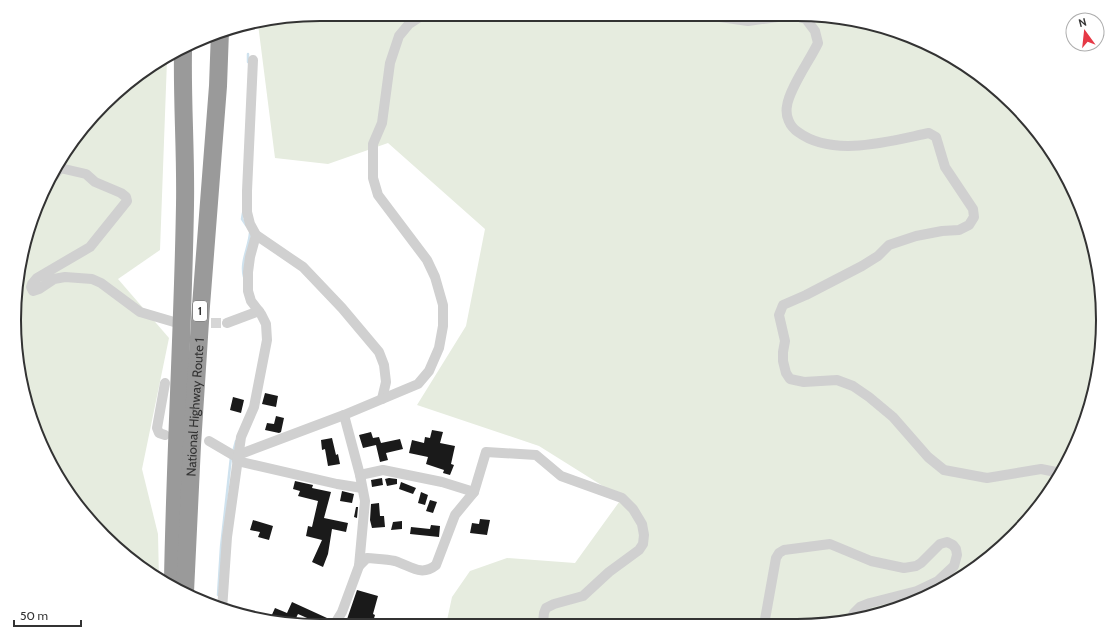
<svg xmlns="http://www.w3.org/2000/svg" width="1117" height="640" font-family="Cabin,sans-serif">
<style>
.green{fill:#e6ecdf}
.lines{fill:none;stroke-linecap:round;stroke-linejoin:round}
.stream{stroke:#cfe2ee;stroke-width:2.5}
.building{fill:#1a1a1a}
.street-tunnel{stroke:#d6d6d6;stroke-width:10;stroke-dasharray:10 5;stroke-linecap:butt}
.street{stroke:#d0d0d0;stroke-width:10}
.highway{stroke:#9a9a9a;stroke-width:18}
.labels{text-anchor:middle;stroke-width:4;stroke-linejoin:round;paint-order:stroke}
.shield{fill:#fff;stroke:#707070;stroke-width:1}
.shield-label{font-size:12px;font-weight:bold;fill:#333}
.street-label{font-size:13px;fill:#333;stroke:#fff}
.rim{fill:none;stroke:#333;stroke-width:2}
</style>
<rect width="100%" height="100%" fill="#fff"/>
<!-- green -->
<g class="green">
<polygon points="320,14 817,15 896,30 967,65 1013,103 1051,150 1080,203 1097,260 1103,320 1097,379 1080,437 1052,490 1013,537 950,585 895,610 817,625 446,625 452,597 470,571 507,558 575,563 622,498 539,446 417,405 466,326 485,229 388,143 328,164 275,158 258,24"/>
<polygon points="167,60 160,250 118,279 169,338 142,469 158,534 159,579 150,575 77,506 30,419 15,340 24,241 66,150 134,77"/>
</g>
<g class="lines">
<!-- stream -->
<g class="stream">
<polyline points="248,62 248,54"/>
<polyline points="243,213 242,219 246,225"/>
<path d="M244 277C240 262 249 247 250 233"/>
<polyline points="233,452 236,441"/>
<polyline points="218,595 221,547 231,457"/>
</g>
</g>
<!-- building -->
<g class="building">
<polygon points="265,393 278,396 276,407 262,404"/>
<polygon points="233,397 244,400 241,413 230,410"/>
<polygon points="276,416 284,418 281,432 279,433 265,430 267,423 274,424"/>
<polygon points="432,430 443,432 440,443 455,446 451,464 454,465 450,475 443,473 444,470 426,464 428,457 409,453 412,440 424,443 425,437 430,438"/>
<polygon points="371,432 373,438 379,437 381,443 400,439 403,449 386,453 388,460 380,462 376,445 363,448 359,435"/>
<polygon points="332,438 336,455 338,454 340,464 328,466 325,449 322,450 321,440"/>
<polygon points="382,478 383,485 372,487 371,480"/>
<polygon points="389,478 397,479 397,484 387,486 385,479"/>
<polygon points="295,481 313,485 312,488 331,492 324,518 348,523 346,532 332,529 328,554 323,567 312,562 322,540 306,536 308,526 312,527 318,501 298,496 300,491 293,489"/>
<polygon points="401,482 416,488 413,494 399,489"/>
<polygon points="342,491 354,494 352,503 340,501"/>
<polygon points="421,492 428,495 425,505 418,503"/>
<polygon points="430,500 437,502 433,513 426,511"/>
<polygon points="379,503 380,516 384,516 385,527 372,528 370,520 371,504"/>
<polygon points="356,507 358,507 357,518 354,517"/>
<polygon points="480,519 490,520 487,535 470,533 472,523 479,524"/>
<polygon points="253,520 273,526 269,540 258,537 260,532 250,530"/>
<polygon points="402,521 402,529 391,530 393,522"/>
<polygon points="431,525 440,526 439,537 410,534 411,527 430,529"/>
<polygon points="357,590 378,596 373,614 375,615 372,625 345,625"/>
<polygon points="292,602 327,618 323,625 298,614 293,624 270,619 275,608 287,613"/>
</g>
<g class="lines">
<!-- street-tunnel -->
<polyline class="street-tunnel" points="196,323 227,323"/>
<!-- street -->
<g class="street">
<path d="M718 15 720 17 748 21 792 15 806 19 815 31 818 43C810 60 789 89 787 106 785 116 790 127 798 132 833 158 890 141 929 133L936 137 945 167 973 209 974 217 969 225 959 230 942 231 916 236 889 245 878 256 862 266 806 295 783 305 779 315 785 341 783 352V361L786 373 790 379 804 382 837 380 853 386 869 397 893 417 928 457 944 470 987 478 1041 469 1061 473"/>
<polyline points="253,60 247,191 247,212 250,224 256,235 303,267 342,308 379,352 384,365 386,382 382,399"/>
<polyline points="54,176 60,168 86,174 95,182 121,193 126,197 127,201 90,247 37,278 32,284 31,287 33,291 39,289 54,279 65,277 92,279 101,283 140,312 174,322"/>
<polyline points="227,323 259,311"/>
<polyline points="165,383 157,428 159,433 165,435"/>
<polyline points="344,415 360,475 365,501 359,566"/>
<polyline points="209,441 238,458"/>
<polyline points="238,455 344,415 418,384 429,371 439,348 443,326 443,305 435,277 427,260 378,195 373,178 373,144 382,123 390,63 399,36 409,24 424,14"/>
<polyline points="237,461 337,484 362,488"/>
<polyline points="360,475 383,470 442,482 474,492"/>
<polyline points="222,610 227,537 241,437 254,407 267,340 266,324 261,314 251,301 248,291 248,272 250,257 256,235"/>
<path d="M334 625 342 612 359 566 367 558C377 559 386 559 395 561 411 566 421 577 436 565L455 515 474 492 486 452 536 455 561 476 622 498 633 509 642 524 644 535 643 544 639 550 609 572 583 596 554 604 546 608 544 613 543 622 545 625"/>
<polyline points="764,625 776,558 779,553 784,550 830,544 871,561 904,568 916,566 921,563 940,544 947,542 953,545 956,549 957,555 954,566 938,581 917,591 870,603 860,607 854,613 851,619"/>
</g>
<!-- highway -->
<g class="highway">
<path d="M173 581C175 456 183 331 185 205 186 154 182 102 183 51"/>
<path id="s1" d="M185 592 192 445 201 306 218 86 220 31"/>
</g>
</g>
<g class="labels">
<!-- shield labels -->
<rect class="shield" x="193" y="301" width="14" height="20" rx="3"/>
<g class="shield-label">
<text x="200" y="315">1</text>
</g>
<!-- street labels -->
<g class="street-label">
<text dy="5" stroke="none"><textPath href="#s1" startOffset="185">National Highway Route 1</textPath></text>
</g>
</g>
<!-- crop -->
<path d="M0 0H1117V640H0ZM320 21H797A299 299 0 0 1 1096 320V320A299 299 0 0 1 797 619H320A299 299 0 0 1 21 320V320A299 299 0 0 1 320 21Z" fill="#fff" fill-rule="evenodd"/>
<path class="rim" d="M320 21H797A299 299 0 0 1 1096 320V320A299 299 0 0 1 797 619H320A299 299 0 0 1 21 320V320A299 299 0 0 1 320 21Z"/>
<!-- north arrow -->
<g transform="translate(1085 32) rotate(345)"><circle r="19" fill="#ffffff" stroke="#adadad"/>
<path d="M0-3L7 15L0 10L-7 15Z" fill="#e63946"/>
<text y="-6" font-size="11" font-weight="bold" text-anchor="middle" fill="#333333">N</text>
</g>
<!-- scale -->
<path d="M14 620v6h67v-6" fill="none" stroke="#333333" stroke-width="2"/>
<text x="20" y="620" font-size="12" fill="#333333" stroke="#ffffff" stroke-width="3" paint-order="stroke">50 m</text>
</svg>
